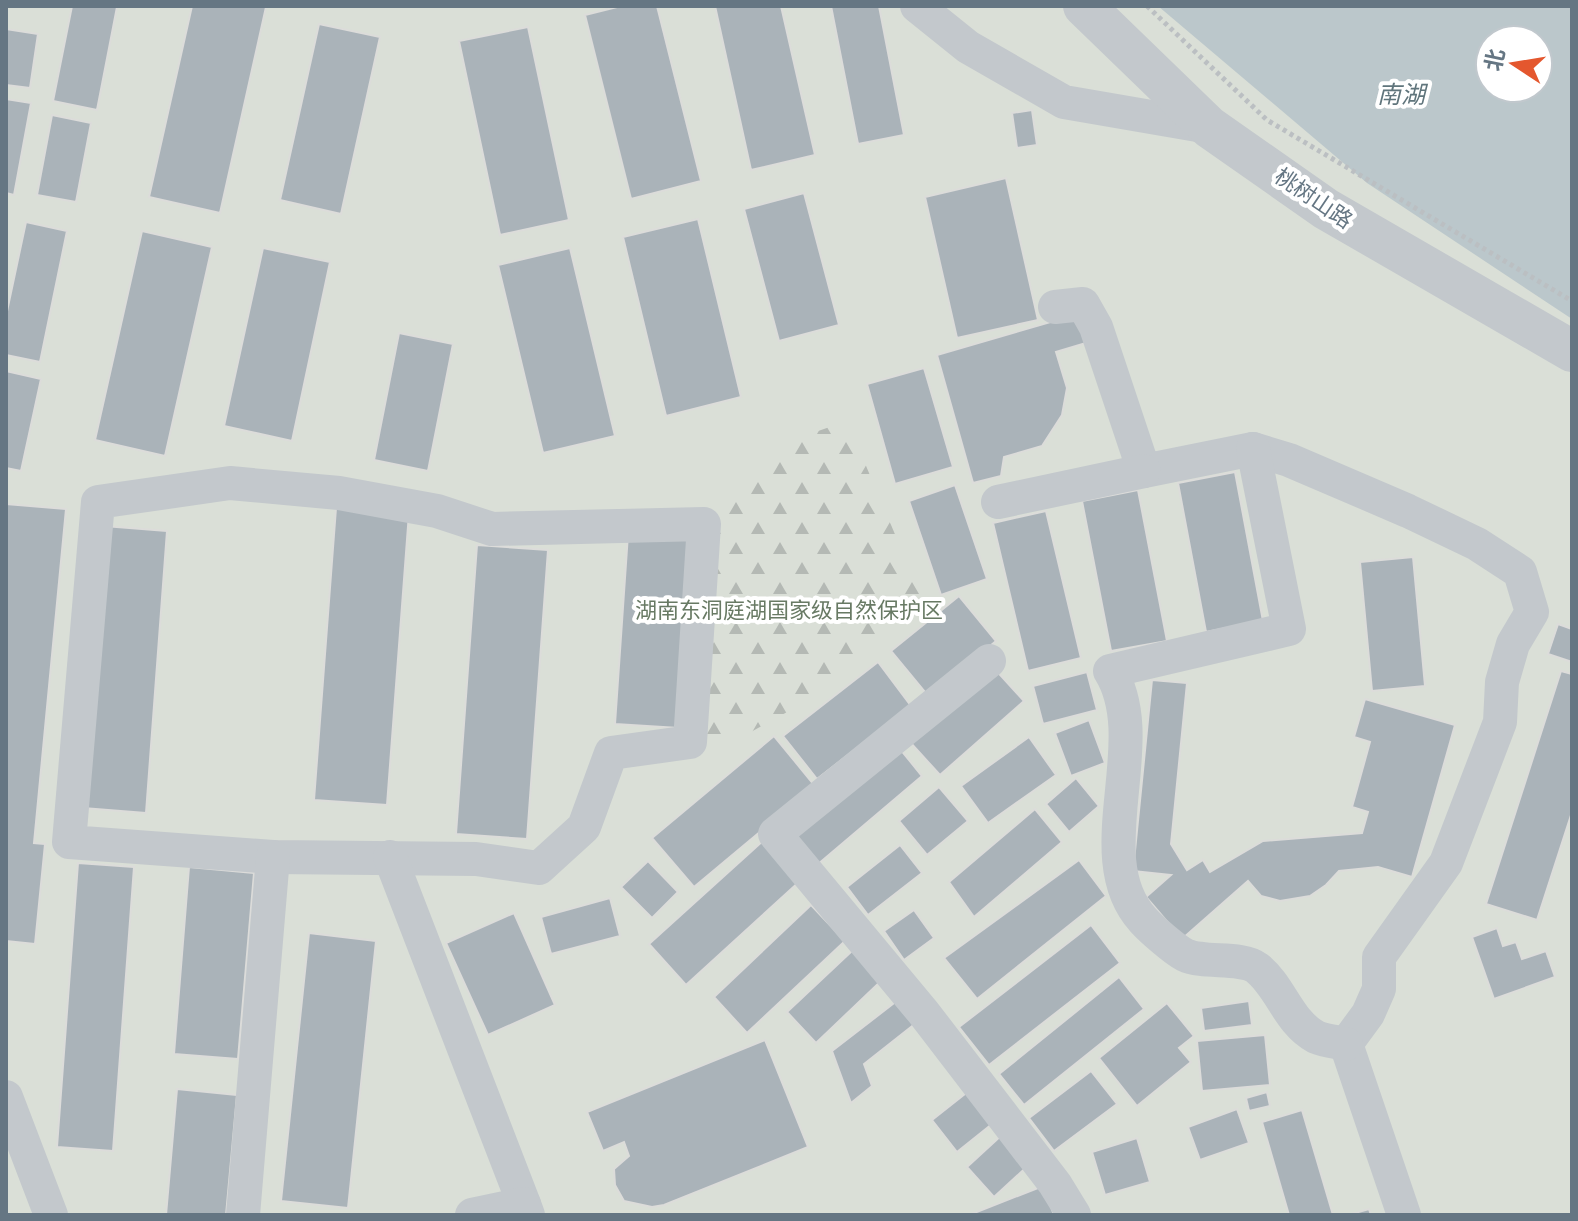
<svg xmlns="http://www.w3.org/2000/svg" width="1578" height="1221" font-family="Commissioner,'Noto Sans SC',sans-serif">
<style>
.green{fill:#dadfd7;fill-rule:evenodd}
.forest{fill:url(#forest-firs)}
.water{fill:#bbc7cb;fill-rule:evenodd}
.building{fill:#aab3b9;stroke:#dcdcda;stroke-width:2}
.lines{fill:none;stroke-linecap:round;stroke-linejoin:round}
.path{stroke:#bbbfc2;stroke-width:5;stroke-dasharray:4 4;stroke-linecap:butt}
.minor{stroke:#c3c8cc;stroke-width:34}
.tertiary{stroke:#c3c8cc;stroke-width:42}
.labels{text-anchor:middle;stroke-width:8;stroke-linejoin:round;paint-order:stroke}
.street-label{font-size:22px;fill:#657683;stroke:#fff}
.park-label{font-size:22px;fill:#687a64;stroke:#fff}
.water-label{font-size:24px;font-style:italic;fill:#60757c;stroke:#fff}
</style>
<defs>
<pattern id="forest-firs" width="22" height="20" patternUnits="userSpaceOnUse" patternTransform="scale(2)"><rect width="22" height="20" fill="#dadfd7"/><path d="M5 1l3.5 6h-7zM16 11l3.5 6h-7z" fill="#b4b9b4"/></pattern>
</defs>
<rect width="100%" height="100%" fill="#fafaf8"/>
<!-- green -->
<path class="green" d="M6 6H1572V1215H6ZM1490 40H1538V88H1490Z"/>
<!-- forest -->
<polygon class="forest" points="847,421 922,598 789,711 729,744 701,741 713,507 772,447"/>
<!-- water -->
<path class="water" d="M1158 6H1572V319L1367 183ZM1490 40H1538V88H1490Z"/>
<!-- building -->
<g class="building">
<polygon points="72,6 117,7 97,110 53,101"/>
<polygon points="192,6 266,7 220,213 149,197"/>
<polygon points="621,6 657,6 701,181 631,199 585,15"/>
<polygon points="715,6 781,6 815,155 751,170"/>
<polygon points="831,6 879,6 904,135 858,144"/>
<polygon points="319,24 380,37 341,214 280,200"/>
<polygon points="528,27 569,220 500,235 459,41"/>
<polygon points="6,29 38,34 30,88 6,85"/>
<polygon points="6,99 31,103 14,195 6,193"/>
<polygon points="1032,110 1037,145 1017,148 1012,113"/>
<polygon points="52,115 91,123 76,202 37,195"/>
<polygon points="1006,178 1038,320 957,338 925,197"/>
<polygon points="804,193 839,325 779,341 744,209"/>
<polygon points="698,219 741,397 666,416 623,237"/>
<polygon points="26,222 67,231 40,362 6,355 6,316"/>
<polygon points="142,231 212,247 165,456 95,440"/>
<polygon points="263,248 330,262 292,441 224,426"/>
<polygon points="570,248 615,436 543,453 498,265"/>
<polygon points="1078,314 1086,343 1056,352 1067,388 1062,415 1042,446 1004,457 1001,476 973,483 937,355"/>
<polygon points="399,333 453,344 428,471 374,460"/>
<polygon points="924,368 953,467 895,484 867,384"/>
<polygon points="6,371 41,379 21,471 6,468"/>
<polygon points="1235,472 1263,621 1206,632 1178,483"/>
<polygon points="955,485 987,579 941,595 909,501"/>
<polygon points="1138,490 1167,641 1111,651 1082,501"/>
<polygon points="6,504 66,509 34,843 45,844 35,944 6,941"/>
<polygon points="336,508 409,513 387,805 314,800"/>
<polygon points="1046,511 1081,658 1028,671 993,523"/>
<polygon points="104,526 167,531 146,813 83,808"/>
<polygon points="628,534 691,538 679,728 615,724"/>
<polygon points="477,545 548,550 527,839 456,834"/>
<polygon points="1413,557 1425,686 1372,691 1360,562"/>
<polygon points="959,596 996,641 929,697 891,651"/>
<polygon points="1558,624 1572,629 1572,662 1548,654"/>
<polygon points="878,662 911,706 817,779 783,736"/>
<polygon points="993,667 1024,701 940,775 909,741"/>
<polygon points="1561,671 1572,674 1572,812 1537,920 1486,904"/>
<polygon points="1087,672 1097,710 1043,724 1033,686"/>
<polygon points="1152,680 1187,683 1171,844 1187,870 1203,860 1210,872 1263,841 1362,833 1368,812 1352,807 1370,742 1354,737 1365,699 1455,725 1412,877 1378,867 1339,871 1326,885 1310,896 1280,901 1261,896 1248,881 1182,939 1146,897 1171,875 1133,871"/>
<polygon points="1089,720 1105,763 1071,776 1055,733"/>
<polygon points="774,736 815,786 694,887 652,838"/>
<polygon points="1029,737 1056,775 988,823 961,786"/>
<polygon points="896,744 922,776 817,865 791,833"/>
<polygon points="1076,778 1099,806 1069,832 1046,804"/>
<polygon points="939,787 968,821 927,855 899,821"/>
<polygon points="1035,809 1062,842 974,917 949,882"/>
<polygon points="764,840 800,881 686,985 649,944"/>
<polygon points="900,845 922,873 868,915 847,887"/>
<polygon points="1079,860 1106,896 977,999 944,958"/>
<polygon points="648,861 678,892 652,918 621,887"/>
<polygon points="78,863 134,867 113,1151 57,1147"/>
<polygon points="189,867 254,873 238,1059 174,1054"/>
<polygon points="610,898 620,936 551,954 541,917"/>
<polygon points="811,905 845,941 747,1033 714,997"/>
<polygon points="914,910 934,938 904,960 884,931"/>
<polygon points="514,913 555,1005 488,1035 446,943"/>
<polygon points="1091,925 1120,963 989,1065 959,1027"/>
<polygon points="1497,928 1503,946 1516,942 1522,959 1546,951 1555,977 1494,999 1472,937"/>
<polygon points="309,933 376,941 348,1208 281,1201"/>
<polygon points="853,950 881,981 816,1043 787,1012"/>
<polygon points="1119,977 1144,1009 1024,1105 999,1074"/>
<polygon points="898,1000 916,1023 864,1064 872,1086 851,1103 832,1051"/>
<polygon points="1249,1001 1252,1025 1204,1031 1201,1008"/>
<polygon points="1167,1003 1194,1036 1179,1048 1191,1062 1137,1106 1099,1058"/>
<polygon points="1265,1035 1270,1085 1202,1091 1197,1041"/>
<polygon points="765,1040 808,1147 664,1205 652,1207 624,1201 615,1185 614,1169 629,1156 624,1142 603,1151 587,1112"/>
<polygon points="1091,1071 1117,1104 1054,1151 1029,1118"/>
<polygon points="177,1089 237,1095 226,1215 166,1215"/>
<polygon points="970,1090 992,1124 957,1152 932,1120"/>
<polygon points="1267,1092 1270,1106 1249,1111 1246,1098"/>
<polygon points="1237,1109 1249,1143 1200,1160 1188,1127"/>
<polygon points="1302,1110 1333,1215 1289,1215 1262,1122"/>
<polygon points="1004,1133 1031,1163 994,1197 967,1167"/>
<polygon points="1137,1138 1150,1182 1105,1195 1092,1152"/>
<polygon points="1043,1186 1054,1215 969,1215"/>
<polygon points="1369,1209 1371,1215 1348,1215"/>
</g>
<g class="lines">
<!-- path -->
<polyline class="path" points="1147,6 1267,120 1572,301"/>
<!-- minor -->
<g class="minor">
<polyline points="917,6 968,47 1064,102 1209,127"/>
<polyline points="1055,307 1083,304 1096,327 1144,471 1253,449 1289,460 1408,511 1477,544 1520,572 1532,612 1513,644 1502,682 1500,722 1446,863 1379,957 1379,989 1368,1014 1346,1044 1404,1215"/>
<path d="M1253 449 1289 629 1110 671C1154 742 1085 856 1143 920 1151 929 1175 950 1185 955 1204 964 1241 956 1257 968 1281 987 1288 1022 1316 1037 1325 1041 1337 1042 1346 1044"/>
<polygon points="230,483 339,493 437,511 492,529 704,524 690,742 611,753 584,827 539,868 476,859 273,857 69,842 98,502"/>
<polyline points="998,502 1144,471"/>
<polyline points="989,661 775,834 923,1012 1055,1184 1074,1215"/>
<polyline points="390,857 524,1204"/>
<polyline points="6,1097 51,1215"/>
<polyline points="243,1215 273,857"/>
<polyline points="472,1215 524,1204 528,1215"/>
</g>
<!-- tertiary -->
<polyline class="tertiary" points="1084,6 1209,127 1326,209 1572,351"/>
</g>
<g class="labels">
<!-- street labels -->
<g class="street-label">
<text transform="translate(1314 198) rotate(34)" y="8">桃树山路</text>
</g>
<!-- park labels -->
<g class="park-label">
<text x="789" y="618">湖南东洞庭湖国家级自然保护区</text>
</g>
<!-- water labels -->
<g class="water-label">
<text x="1401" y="103">南湖</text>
</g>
</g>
<!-- border -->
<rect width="1578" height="1221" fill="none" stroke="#657683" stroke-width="16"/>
<!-- north arrow -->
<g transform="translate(1514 64) rotate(282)"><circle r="38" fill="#ffffff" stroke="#c1c8cd" stroke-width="2"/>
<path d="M0-6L14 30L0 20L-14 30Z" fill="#e4572e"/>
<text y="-12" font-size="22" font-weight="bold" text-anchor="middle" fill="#657683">北</text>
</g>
</svg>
